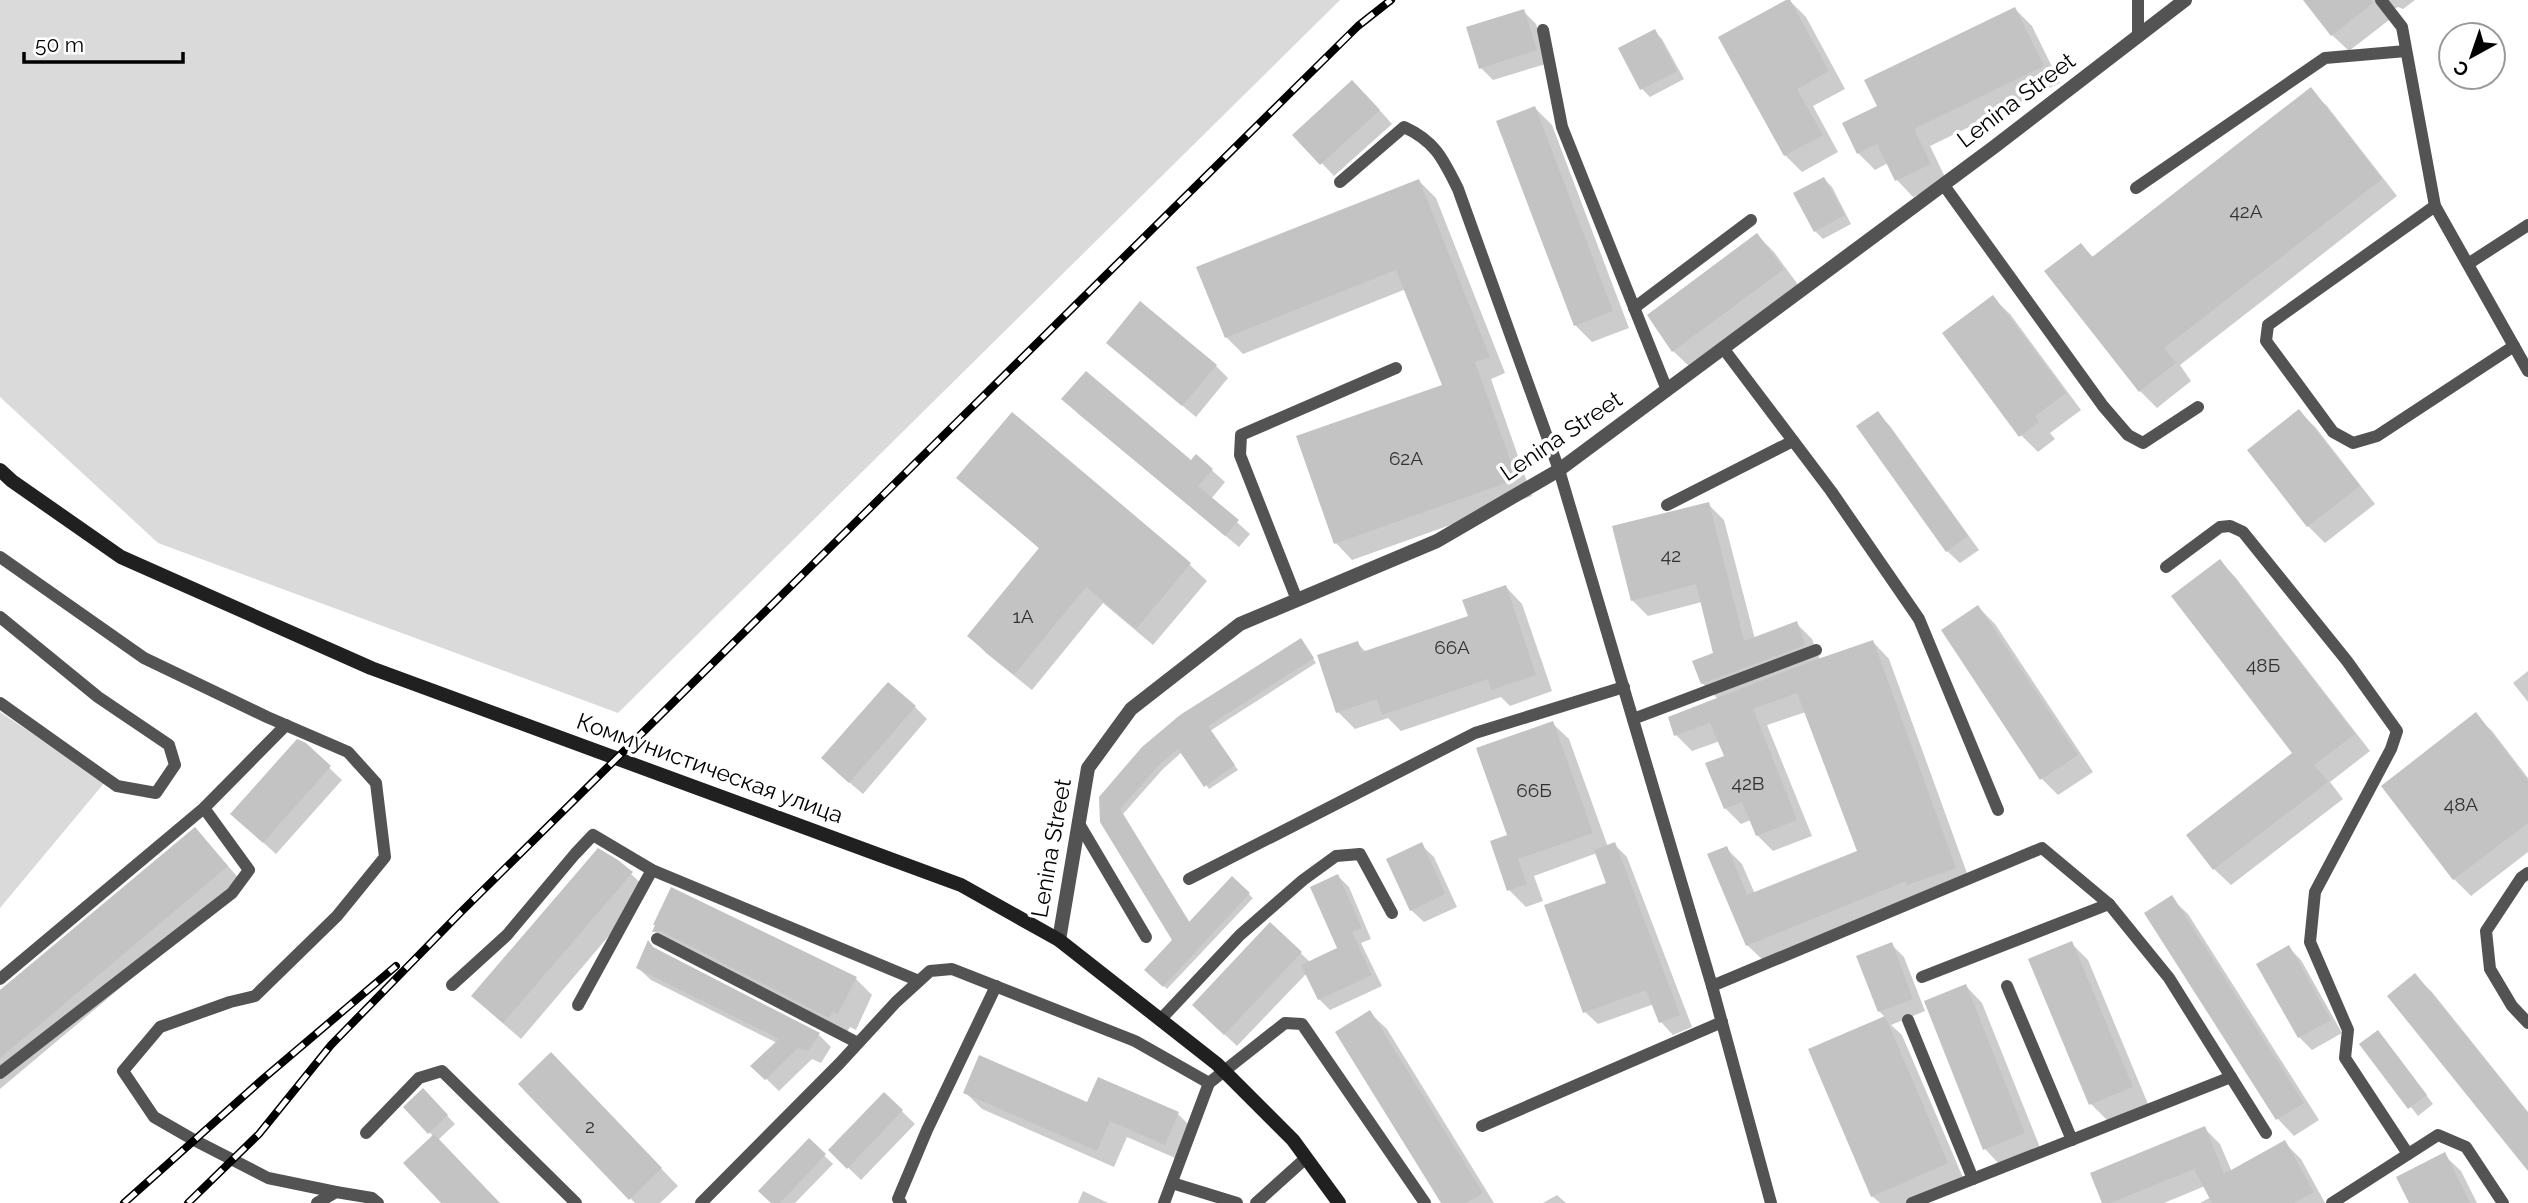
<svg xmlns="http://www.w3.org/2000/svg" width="2528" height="1203" font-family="Raleway,sans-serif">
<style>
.green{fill:#dadada}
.shadow{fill:#0003}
.building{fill:#c3c3c3}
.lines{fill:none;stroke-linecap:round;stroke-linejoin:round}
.lane{stroke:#535353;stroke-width:12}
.street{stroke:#535353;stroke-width:14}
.secondary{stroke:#202020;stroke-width:14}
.rail-casing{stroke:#000;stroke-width:8}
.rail{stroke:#fff;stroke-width:5;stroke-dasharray:16;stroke-linecap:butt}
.labels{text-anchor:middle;stroke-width:7;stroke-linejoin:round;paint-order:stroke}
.number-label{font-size:19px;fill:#313131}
.street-label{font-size:23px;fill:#000;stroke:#fff}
</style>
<rect width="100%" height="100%" fill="#fff"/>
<!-- green -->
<g class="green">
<polygon points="0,0 1340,0 618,713 158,543 0,397"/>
<polygon points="0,712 105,782 0,908"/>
</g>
<!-- shadow -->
<g class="shadow">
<polygon points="1789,0 1806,17 1845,89 1813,106 1838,152 1802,172 1785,155"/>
<polygon points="2311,0 2415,0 2403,9 2398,7 2392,10 2389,20 2349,51 2332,35"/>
<polygon points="2015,9 2032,26 2060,83 1930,146 1947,181 1913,197 1897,180 1888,163 1875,170 1858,153 1880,107"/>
<polygon points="1523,11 1536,24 1549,63 1493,80 1481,68"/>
<polygon points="1654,31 1662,39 1684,79 1650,97 1642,89 1620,49"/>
<polygon points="2310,90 2327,106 2397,196 2180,365 2191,381 2157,408 2140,391 2081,245 2094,258"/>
<polygon points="1365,94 1392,124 1334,176 1295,135"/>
<polygon points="1535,108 1552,125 1629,328 1592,342 1575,325"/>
<polygon points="1824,179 1832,187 1851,224 1823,239 1815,231"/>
<polygon points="1419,181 1436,198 1505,373 1491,379 1532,496 1352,560 1336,543 1444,386 1406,289 1243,354 1226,337"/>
<polygon points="1757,235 1774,252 1799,286 1690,367 1673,351"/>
<polygon points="1993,298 2010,314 2081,410 2050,433 2055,439 2038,452 2021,435"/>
<polygon points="1108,343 1216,366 1228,378 1196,417"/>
<polygon points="2299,411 2316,428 2375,504 2325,543 2308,526 2249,450"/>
<polygon points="1076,412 1191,463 1196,456 1225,482 1211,499 1250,534 1239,547"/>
<polygon points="1877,413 1890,426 1979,550 1960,563 1947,551"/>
<polygon points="1012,415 1190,565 1207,581 1153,645 1103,603 1032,690 986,653 969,636 1040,549 959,478"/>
<polygon points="1708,504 1724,520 1755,639 1796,623 1812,639 1820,660 1873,642 1889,659 1971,884 1764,961 1747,945 1726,848 1742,864 1755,894 1859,852 1806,712 1767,725 1812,836 1773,851 1757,835 1751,820 1741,824 1725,808 1726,757 1720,741 1692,751 1676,735 1718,699 1702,683 1715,654 1702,602 1648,616 1632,600"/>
<polygon points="2220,561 2236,578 2370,751 2330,782 2343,799 2231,885 2214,869 2294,754"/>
<polygon points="1506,587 1522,604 1552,691 1510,706 1501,697 1401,731 1388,718 1355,729 1338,712 1319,656 1357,643 1366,652 1470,617"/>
<polygon points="1978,607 1995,624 2093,772 2058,795 2042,779"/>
<polygon points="1304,644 1316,663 1210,731 1238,770 1209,789 1182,752 1163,769 1123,814 1190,923 1232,879 1253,898 1167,989 1147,970 1175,940 1101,797"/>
<polygon points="2528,671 2528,702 2513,683"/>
<polygon points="915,707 927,719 863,794 836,771"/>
<polygon points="2475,715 2492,731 2528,778 2528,852 2471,896 2454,879"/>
<polygon points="1552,723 1569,739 1608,847 1614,844 1627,857 1692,1027 1673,1035 1661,1022 1654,1004 1598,1024 1585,1012 1608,884 1597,853 1534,876 1543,901 1526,907 1509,890 1510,836"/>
<polygon points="305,745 342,780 276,854 245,826"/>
<polygon points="195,829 244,884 0,1089 0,993"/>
<polygon points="1421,845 1434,857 1457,907 1424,922 1411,910"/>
<polygon points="631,874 648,890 521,1039 490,1012"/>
<polygon points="1338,876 1349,887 1371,939 1361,943 1382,986 1330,1010 1319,999 1307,973 1237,1046 1207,1018 1270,924 1310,962 1339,949"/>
<polygon points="2171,898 2188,914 2319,1120 2294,1136 2278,1119 2147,913"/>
<polygon points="657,926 856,979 872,995 856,1030 850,1027 846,1034 671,948 654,931"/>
<polygon points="2071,943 2088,960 2148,1104 2108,1121 2091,1104"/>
<polygon points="1891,944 1904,957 1925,1011 1891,1025 1902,1035 1964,1180 1911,1203 1880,1203 1872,1196 1810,1050 1886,1018 1880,1012 1859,957"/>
<polygon points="2288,947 2301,960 2342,1033 2312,1050 2299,1037"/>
<polygon points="656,950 818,1034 831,1047 821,1063 812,1059 779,1091 753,1066 777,1043 651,980 638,968"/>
<polygon points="2415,976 2432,992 2528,1112 2528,1168"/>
<polygon points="1966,986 1982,1003 2041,1150 2001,1166 1985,1149"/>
<polygon points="1370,1013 1387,1029 1494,1203 1443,1203"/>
<polygon points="2378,1032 2433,1104 2418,1116 2362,1044"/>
<polygon points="567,1071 678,1186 660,1203 635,1203 520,1084"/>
<polygon points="423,1090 455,1124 438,1140 498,1203 443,1203 434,1137 405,1107"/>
<polygon points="965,1092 1178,1114 1195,1131 1182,1161 1127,1137 1114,1167 982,1109"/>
<polygon points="884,1094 915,1124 861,1180 830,1150"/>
<polygon points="2204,1128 2220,1144 2232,1172 2285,1143 2301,1159 2325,1203 2200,1203 2211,1197 2205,1186 2164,1203 2104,1203"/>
<polygon points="809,1141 833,1164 795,1203 773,1203"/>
<polygon points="2444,1155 2461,1171 2477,1203 2411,1203"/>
<polygon points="1083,1191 1108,1203 1078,1203"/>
<polygon points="1557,1195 1566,1203 1543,1203"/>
</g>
<!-- building -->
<g class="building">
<polygon points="1786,0 1790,0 1829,71 1797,89 1823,135 1784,156 1718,37"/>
<polygon points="2303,0 2372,0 2373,3 2331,36"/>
<polygon points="2015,7 2044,66 1914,129 1931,164 1895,181 1877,144 1857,154 1842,123 1877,106 1864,80"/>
<polygon points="1524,9 1537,50 1479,69 1466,27"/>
<polygon points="1655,29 1677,71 1640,90 1618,48"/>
<polygon points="1352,80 1380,110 1320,165 1292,135"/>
<polygon points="2311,87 2382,179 2164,348 2176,363 2139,392 2044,271 2081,243 2092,257"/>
<polygon points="1535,106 1613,311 1574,326 1496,121"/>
<polygon points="1824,177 1845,215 1814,232 1793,193"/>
<polygon points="1419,179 1490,357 1475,362 1517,479 1334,544 1296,436 1442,385 1396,270 1225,338 1196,267"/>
<polygon points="1757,233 1784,269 1672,352 1647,315"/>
<polygon points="1993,295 2066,393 2035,416 2039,422 2019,437 1942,333"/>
<polygon points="1140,301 1217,365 1182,406 1106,343"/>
<polygon points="1086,371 1191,460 1196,454 1213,469 1198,486 1239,520 1225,536 1061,399"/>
<polygon points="2299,409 2360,486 2307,527 2247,450"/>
<polygon points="1878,411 1968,536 1946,552 1856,426"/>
<polygon points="1012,412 1191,563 1136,629 1086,587 1014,675 967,636 1039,548 956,478"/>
<polygon points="1709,502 1744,641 1797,621 1805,645 1701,684 1692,661 1713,653 1696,584 1631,601 1612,526"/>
<polygon points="2220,559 2355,734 2314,765 2328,782 2213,870 2186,835 2292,753 2171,596"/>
<polygon points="1506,585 1536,675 1491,690 1488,679 1382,715 1377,699 1336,713 1317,655 1358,641 1362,652 1468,616 1462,600"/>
<polygon points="1978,605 2078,755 2040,780 1941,630"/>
<polygon points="1301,638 1314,658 1208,726 1235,765 1204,787 1178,749 1159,765 1120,809 1189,922 1232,876 1250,893 1163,987 1144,970 1172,940 1100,822 1099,797 1142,747 1180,715"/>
<polygon points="1873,640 1956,868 1907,885 1906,881 1746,946 1707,854 1727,846 1747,895 1857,851 1797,693 1753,709 1797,820 1756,836 1742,802 1724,809 1705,763 1724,756 1710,723 1674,736 1668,717 1812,661"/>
<polygon points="888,682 916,706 849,783 821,758"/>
<polygon points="2476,712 2528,781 2528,823 2453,880 2381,786"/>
<polygon points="1553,721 1593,833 1518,859 1527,884 1507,891 1490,841 1507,835 1476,748"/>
<polygon points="297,739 306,743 331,766 263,843 230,814"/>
<polygon points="195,827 228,866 0,1058 0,990"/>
<polygon points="1422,842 1445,894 1410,911 1386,859"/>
<polygon points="1615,842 1680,1015 1659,1023 1646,990 1583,1013 1544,905 1606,883 1594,850"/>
<polygon points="598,848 618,860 633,872 503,1023 471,996"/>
<polygon points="1338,874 1362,928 1352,932 1372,975 1318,1000 1301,965 1337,948 1310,887"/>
<polygon points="671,887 857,977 838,1014 833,1012 829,1018 661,931 652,932 655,925 653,925"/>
<polygon points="2172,895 2304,1103 2276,1120 2144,913"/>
<polygon points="1270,922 1302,952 1224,1035 1192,1005"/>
<polygon points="648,940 653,947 820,1033 808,1051 798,1048 765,1080 750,1066 779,1039 636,968"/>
<polygon points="2072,941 2133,1087 2089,1105 2028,959"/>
<polygon points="1892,942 1913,999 1878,1012 1856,956"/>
<polygon points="2289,945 2331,1020 2298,1038 2256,964"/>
<polygon points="2415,973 2528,1113 2528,1171 2387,996"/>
<polygon points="1966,984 2025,1133 1983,1150 1924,1001"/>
<polygon points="1370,1010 1483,1193 1466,1203 1441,1203 1335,1032"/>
<polygon points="1885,1016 1948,1163 1871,1197 1808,1049"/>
<polygon points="2378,1030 2427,1095 2408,1109 2359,1044"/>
<polygon points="551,1052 662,1168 629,1200 518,1084"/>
<polygon points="979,1055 1087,1102 1098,1077 1179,1112 1165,1145 1110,1121 1097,1151 963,1093"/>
<polygon points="423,1088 448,1115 428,1134 403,1107"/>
<polygon points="884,1092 903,1110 847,1169 828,1150"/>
<polygon points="2205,1126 2224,1174 2285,1140 2314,1192 2294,1203 2212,1203 2194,1169 2110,1203 2102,1203 2090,1173"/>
<polygon points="434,1134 500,1203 441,1203 403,1163"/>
<polygon points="809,1138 826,1154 780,1203 771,1203 758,1191"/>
<polygon points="2445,1152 2470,1203 2409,1203 2396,1177"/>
</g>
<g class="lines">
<!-- lane -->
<g class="lane">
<polyline points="2138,0 2138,36"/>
<polyline points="2381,0 2402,27 2435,206 2528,371"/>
<polyline points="1543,30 1562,127 1667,390"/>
<path d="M1340 182 1404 127C1435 141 1443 159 1458 189L1559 470 1712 986 1771 1203"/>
<polyline points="1943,184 2103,406 2128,435 2143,443 2198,407"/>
<polyline points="2136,188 2325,58 2406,51"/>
<polyline points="2435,206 2268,325 2266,341 2333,432 2353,443 2377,436 2514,346"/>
<polyline points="2468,264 2528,225"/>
<polyline points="1634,308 1751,220"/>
<polyline points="1723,348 1831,491 1919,619 1998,810"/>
<polyline points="1667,505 1793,441"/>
<polyline points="0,557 144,658 267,717 348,752 376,783 385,857 337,916 255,996 230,1002 160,1027 123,1071 154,1117 194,1140 268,1178 336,1192"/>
<polyline points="2166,567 2220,527 2230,526 2243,532 2347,661 2397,731 2391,749 2315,892 2310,942 2348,1030 2345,1058 2408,1154"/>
<polyline points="1297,600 1240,455 1241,435 1396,368"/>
<polyline points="0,617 98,697 169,745 175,765 156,793 117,786 0,703"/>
<polyline points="1633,719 1816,650"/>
<polyline points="1078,822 1146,937"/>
<polyline points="2528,873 2521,878 2486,931 2490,969 2512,1006 2528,1023"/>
<polyline points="1189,879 1475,733 1624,687"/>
<polyline points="657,939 858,1043"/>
<polyline points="1922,977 2109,904"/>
<polyline points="0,979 204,808 286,725"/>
<polyline points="452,985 507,935 575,854 593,835 652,870 919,981"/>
<polyline points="1712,986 2042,848 2109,904 2169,978 2266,1133"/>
<polyline points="2007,986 2072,1140"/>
<polyline points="578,1005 652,870"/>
<polyline points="1160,1020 1240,935 1303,880 1336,856 1360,854 1392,913"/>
<polyline points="1908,1020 1973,1179"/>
<polyline points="0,1073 232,893 249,870 204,808"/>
<polyline points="1482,1126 1722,1022"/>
<polyline points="366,1133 419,1078 442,1071 576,1203"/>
<polyline points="1172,1183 1237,1203"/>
<polyline points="317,1203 336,1192 372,1198 378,1203"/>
<polyline points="701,1203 839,1064 896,1002 930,971 952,969 1135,1041 1209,1083 1285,1023 1302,1024 1425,1203"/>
<polyline points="901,1203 898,1199 927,1130 996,986"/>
<polyline points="1164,1203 1209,1083"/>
<polyline points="1256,1203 1306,1158"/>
<polyline points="1912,1203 2231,1077"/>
<polyline points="2332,1203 2438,1135 2466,1147 2503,1203"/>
</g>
<!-- street -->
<polyline class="street" points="1059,940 1088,768 1131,709 1240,624 1437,541 1559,470 1994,147 2185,0"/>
<!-- secondary -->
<polyline class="secondary" points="0,470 12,481 121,557 371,668 961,885 1059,940 1217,1064 1293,1140 1339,1203"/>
<defs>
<g id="rail">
<polyline points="124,1203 264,1078 396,966"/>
<polyline points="188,1203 259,1134 331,1045 461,912 1358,26 1391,0"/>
</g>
</defs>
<!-- rail casing -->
<use href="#rail" class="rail-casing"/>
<!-- rail -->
<use href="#rail" class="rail"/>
</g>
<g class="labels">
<!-- number labels -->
<g class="number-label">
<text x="2246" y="218">42А</text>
<text x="1406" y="465">62А</text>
<text x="1671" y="562">42</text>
<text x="1023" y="623">1А</text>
<text x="1452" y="654">66А</text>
<text x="2263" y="672">48Б</text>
<text x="1748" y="790">42В</text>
<text x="1534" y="797">66Б</text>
<text x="2461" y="811">48А</text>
<text x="590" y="1133">2</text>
</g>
<!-- street labels -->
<g class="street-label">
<text transform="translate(2016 100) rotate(-37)" y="8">Lenina Street</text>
<text transform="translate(1561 436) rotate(-34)" y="8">Lenina Street</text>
<text transform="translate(710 768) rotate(20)" y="8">Коммунистическая улица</text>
<text transform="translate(1051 848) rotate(-80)" y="8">Lenina Street</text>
</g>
</g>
<!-- north arrow -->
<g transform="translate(2472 56) rotate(220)"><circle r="33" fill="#ffffff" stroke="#999999" stroke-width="2"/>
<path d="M0-5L12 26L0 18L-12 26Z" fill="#000000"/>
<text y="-10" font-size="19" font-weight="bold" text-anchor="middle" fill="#000000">С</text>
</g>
<!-- scale -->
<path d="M24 52v10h159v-10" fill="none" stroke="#000000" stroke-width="3.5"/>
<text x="35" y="52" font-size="21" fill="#000000" stroke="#ffffff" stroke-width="5" paint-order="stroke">50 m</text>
</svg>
